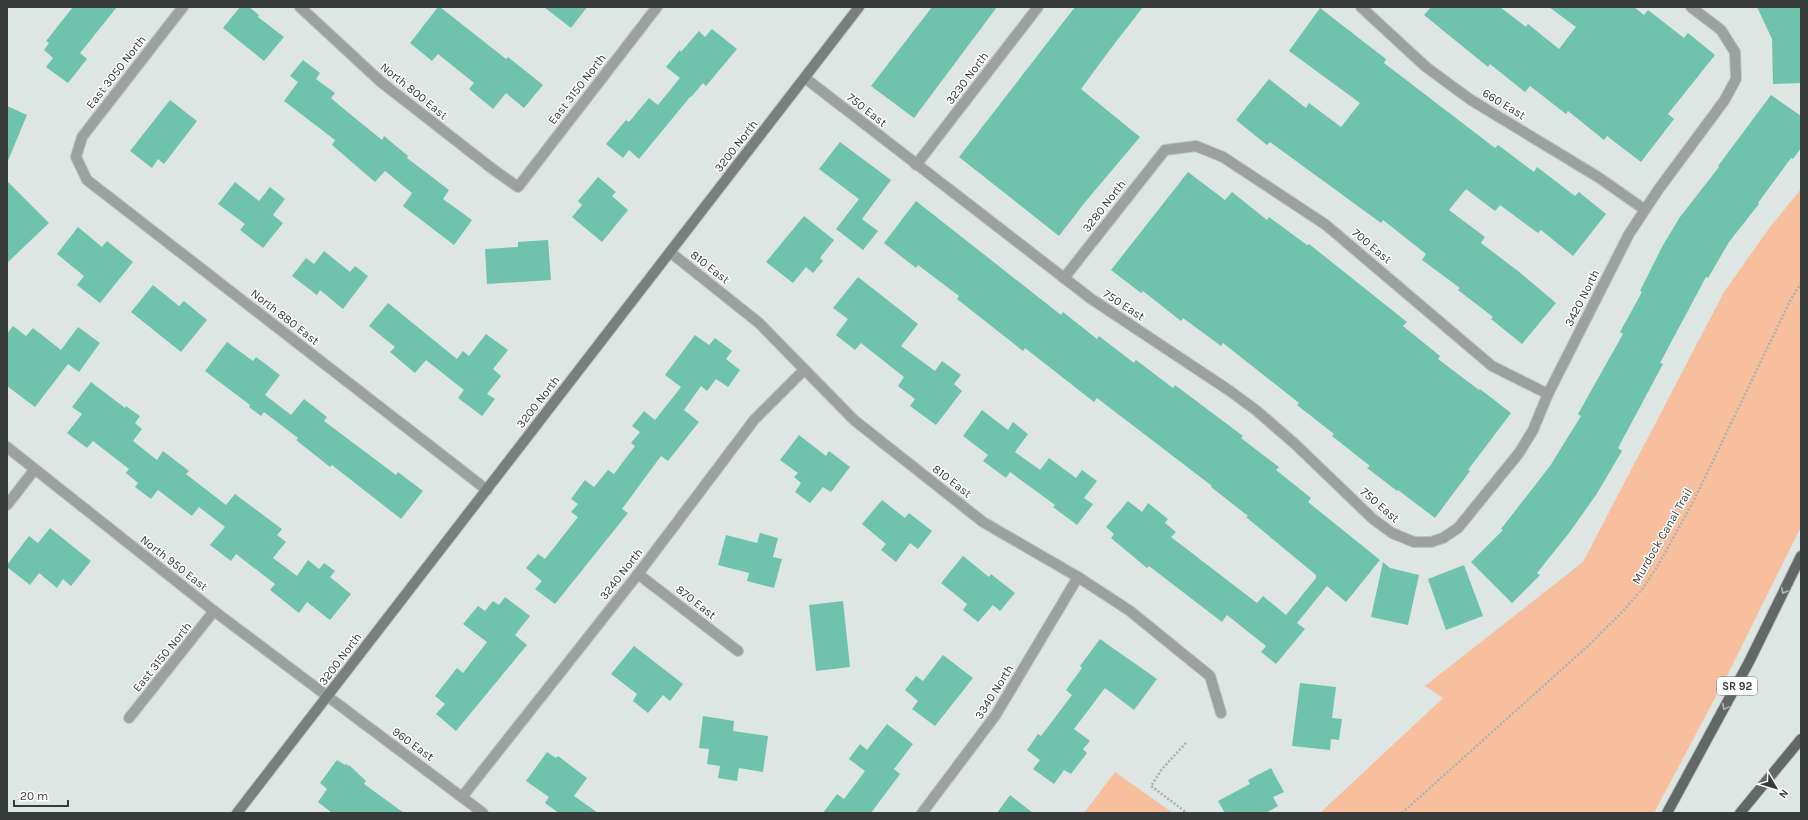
<svg xmlns="http://www.w3.org/2000/svg" width="1808" height="820" font-family="Karla,sans-serif">
<style>
.green{fill:#f7bf9d}
.building{fill:#6fc3ac}
.lines{fill:none;stroke-linecap:round;stroke-linejoin:round}
.street-casing{stroke:#bcc4c1;stroke-width:12}
.secondary-casing{stroke:#bcc4c1;stroke-width:12}
.primary-casing{stroke:#bcc4c1;stroke-width:12}
.path{stroke:#abb2b0;stroke-width:2.5;stroke-dasharray:2 2;stroke-linecap:butt}
.street{stroke:#9ca09e;stroke-width:10}
.secondary{stroke:#797f7d;stroke-width:10}
.primary{stroke:#616865;stroke-width:10}
.oneway{stroke:#b0b4b2}
.labels{text-anchor:middle;stroke-width:3;stroke-linejoin:round;paint-order:stroke}
.shield{fill:#fff;stroke:#737675;stroke-width:1}
.shield-label{font-size:11px;font-weight:bold;fill:#373b3a}
.street-label{font-size:12px;fill:#373b3a;stroke:#fff}
</style>
<rect width="100%" height="100%" fill="#dde6e3"/>
<!-- green -->
<g class="green">
<polygon points="1801,189 1801,527 1732,666 1654,813 1320,813 1443,698 1425,686 1583,562 1724,292 1770,227"/>
<polygon points="1115,772 1173,813 1084,813"/>
</g>
<!-- building -->
<g class="building">
<polygon points="73,7 117,7 80,53 87,59 68,83 46,67 53,58 44,50 49,43 46,41"/>
<polygon points="240,7 249,7 259,15 258,17 284,37 264,61 223,28"/>
<polygon points="438,7 440,7 506,59 508,57 543,85 524,108 506,93 493,109 469,89 474,83 438,54 432,61 410,43"/>
<polygon points="544,7 587,7 571,28"/>
<polygon points="932,7 997,7 914,118 871,86"/>
<polygon points="1075,7 1143,7 1112,47 1081,89 1140,137 1086,201 1059,236 959,157"/>
<polygon points="1431,7 1500,7 1526,27 1528,24 1559,49 1576,27 1549,7 1634,7 1644,15 1648,10 1684,38 1688,33 1715,55 1668,114 1674,119 1641,162 1607,136 1604,140 1568,111 1566,114 1530,86 1525,92 1490,64 1488,67 1424,15"/>
<polygon points="1757,7 1801,7 1801,83 1773,84 1772,39"/>
<polygon points="1320,8 1386,59 1384,63 1495,148 1498,145 1534,172 1537,167 1575,196 1579,192 1606,214 1573,256 1541,230 1538,233 1500,205 1495,211 1466,189 1449,210 1485,237 1481,243 1518,271 1556,303 1522,344 1491,319 1493,317 1458,290 1460,288 1422,260 1426,254 1383,220 1381,223 1270,142 1267,145 1236,120 1269,79 1306,108 1309,103 1341,127 1360,103 1289,51"/>
<polygon points="712,29 737,49 706,86 703,83 691,97 690,97 639,159 629,150 623,158 606,144 626,120 629,122 649,98 658,105 680,78 666,67 680,50 681,52 699,31 705,37"/>
<polygon points="303,60 320,73 316,79 335,93 331,98 339,105 382,140 384,136 408,156 407,158 449,190 443,199 472,220 454,245 403,206 412,193 385,171 375,182 332,145 335,140 284,101 298,82 290,76"/>
<polygon points="1771,95 1801,116 1801,148 1793,159 1791,158 1758,203 1759,204 1729,242 1708,278 1706,277 1660,363 1663,364 1618,448 1622,451 1596,495 1569,533 1537,573 1540,575 1512,603 1471,562 1503,530 1501,529 1550,466 1581,416 1578,414 1623,334 1620,332 1642,292 1640,291 1663,245 1680,217 1719,167 1718,166"/>
<polygon points="170,100 197,121 164,164 158,159 152,168 130,151"/>
<polygon points="7,106 27,115 7,163"/>
<polygon points="840,142 891,180 862,219 878,231 863,250 836,229 859,199 819,169"/>
<polygon points="1188,172 1225,200 1232,192 1267,220 1269,217 1307,245 1309,244 1407,322 1403,326 1440,356 1438,359 1479,390 1480,389 1511,413 1468,470 1470,471 1435,518 1398,490 1397,491 1367,468 1370,466 1332,436 1334,434 1297,405 1299,403 1223,343 1221,346 1183,318 1181,321 1143,291 1141,293 1111,270"/>
<polygon points="598,177 616,192 612,196 628,210 602,242 572,217 582,205 578,201"/>
<polygon points="7,181 49,223 7,263"/>
<polygon points="235,182 259,201 270,187 285,199 273,215 283,223 263,248 240,230 245,224 218,204"/>
<polygon points="916,201 1061,315 1063,312 1097,339 1099,336 1134,363 1136,360 1173,388 1175,385 1243,436 1241,438 1279,467 1276,470 1311,498 1308,502 1380,560 1346,602 1327,586 1297,623 1305,629 1276,664 1261,652 1266,646 1227,615 1222,622 1149,566 1147,568 1111,538 1114,534 1106,527 1128,501 1142,512 1148,503 1168,519 1165,523 1176,532 1171,537 1257,603 1263,596 1286,615 1316,578 1316,575 1246,517 1248,516 1211,487 1212,486 1097,398 1094,402 1025,348 1023,351 957,299 959,296 918,265 916,268 884,243"/>
<polygon points="804,216 834,240 820,258 823,261 813,273 806,267 793,283 766,262"/>
<polygon points="78,227 102,247 107,241 133,262 100,303 77,285 84,276 57,254"/>
<polygon points="548,240 551,280 487,284 485,249 518,247 518,242"/>
<polygon points="324,251 350,272 355,266 368,276 343,309 320,290 317,295 292,276 306,258 314,264"/>
<polygon points="858,277 918,324 901,346 935,371 942,361 961,375 954,384 962,391 936,425 910,406 915,399 898,386 904,377 861,343 855,350 836,335 848,319 833,308"/>
<polygon points="153,285 179,306 184,301 207,320 181,352 131,312"/>
<polygon points="388,303 457,359 463,351 469,356 486,334 508,350 493,369 501,376 487,394 495,399 482,416 458,398 464,390 426,360 415,373 390,352 395,347 369,326"/>
<polygon points="13,326 26,336 33,328 61,350 78,327 100,343 79,372 68,364 35,407 7,386 7,334"/>
<polygon points="695,335 709,345 715,338 732,351 726,359 740,370 728,387 716,379 707,391 701,386 684,410 699,422 668,461 661,456 622,509 628,513 555,604 535,589 542,581 526,568 538,554 545,559 578,517 571,512 578,504 571,499 585,480 594,487 608,470 614,474 635,446 631,443 640,432 632,426 644,411 655,420 681,387 665,375"/>
<polygon points="227,342 253,361 256,357 280,375 265,395 291,415 304,399 327,417 324,421 396,475 398,472 423,491 401,519 332,465 330,467 296,440 298,438 264,412 261,416 249,407 250,405 205,371"/>
<polygon points="91,382 125,408 126,406 140,416 135,423 142,429 133,441 157,460 163,451 189,471 186,474 226,505 235,494 282,529 277,535 286,542 273,558 297,576 308,560 319,569 324,563 335,571 330,577 351,594 330,620 307,602 299,613 270,590 275,584 236,554 231,561 210,545 225,527 199,507 192,516 158,490 151,499 135,487 138,483 126,473 129,469 93,441 87,448 67,433 82,414 72,407"/>
<polygon points="982,410 1008,430 1013,422 1028,434 1015,452 1040,470 1049,458 1076,478 1082,470 1097,481 1084,498 1093,504 1077,525 1053,507 1055,505 1010,472 1006,478 983,461 988,455 963,436"/>
<polygon points="799,435 826,456 829,451 850,467 831,492 823,487 810,503 795,492 801,483 794,477 798,473 780,460"/>
<polygon points="882,500 905,518 909,513 932,531 918,549 910,543 896,562 881,550 886,544 862,524"/>
<polygon points="50,528 91,561 71,586 63,579 57,588 39,573 30,585 7,567 7,565 29,536 38,543"/>
<polygon points="760,533 778,538 773,557 782,559 774,588 747,581 749,573 718,565 726,535 757,543"/>
<polygon points="963,556 989,577 991,574 1015,593 1000,611 993,605 978,622 963,610 967,604 941,583"/>
<polygon points="1383,562 1390,568 1419,575 1408,625 1371,617"/>
<polygon points="1464,565 1483,616 1446,630 1428,579"/>
<polygon points="505,597 530,616 515,635 527,645 456,731 436,714 445,704 435,696 457,668 463,673 487,642 463,624 478,606 485,611 493,601 499,605"/>
<polygon points="843,601 850,667 816,671 809,605"/>
<polygon points="1100,639 1157,679 1134,710 1105,688 1074,729 1090,741 1083,749 1087,753 1071,774 1064,770 1054,784 1033,769 1040,760 1027,750 1038,734 1041,736 1072,695 1066,690 1082,668 1080,666"/>
<polygon points="634,646 683,684 670,701 663,695 648,713 633,701 637,694 611,674"/>
<polygon points="943,655 973,678 935,726 912,709 918,701 905,690 916,676 923,681"/>
<polygon points="1300,683 1336,687 1332,718 1342,719 1339,740 1331,739 1330,750 1292,746"/>
<polygon points="703,716 734,721 733,731 768,736 763,772 739,768 737,781 718,778 720,766 707,764 709,749 699,748"/>
<polygon points="887,724 913,744 894,769 900,774 871,813 823,813 837,794 844,799 865,771 849,759 860,744 867,750"/>
<polygon points="547,752 556,758 558,756 587,778 574,796 598,813 559,813 545,803 549,797 526,781"/>
<polygon points="337,760 345,765 346,764 349,766 349,765 366,781 364,784 404,813 332,813 318,802 327,789 320,783"/>
<polygon points="1271,768 1284,792 1273,797 1278,806 1266,813 1225,813 1218,801 1250,784 1248,780"/>
<polygon points="1010,795 1033,813 997,813"/>
</g>
<g class="lines">
<defs>
<g id="street">
<polyline points="183,7 82,137 76,157 87,180 487,490"/>
<polyline points="300,7 381,82 490,167 518,187 657,7"/>
<polyline points="1361,7 1426,67 1471,100 1598,177 1644,209"/>
<polyline points="805,78 1090,298 1230,391 1257,411 1295,444 1373,519 1392,533 1414,542 1431,542 1443,538 1458,528 1519,453 1533,430 1548,394 1629,234 1658,190 1724,101 1736,79 1735,52 1721,30 1691,7"/>
<polyline points="916,165 1038,7"/>
<polyline points="670,252 759,323 854,420 983,522 1078,577 1130,611 1210,676 1221,713"/>
<polyline points="1064,278 1165,150 1196,146 1223,157 1326,225 1492,366 1548,394"/>
<polyline points="7,447 214,611 483,813"/>
<polyline points="7,505 35,469"/>
<polyline points="638,574 738,651"/>
<polyline points="129,718 214,611"/>
<polyline points="462,797 638,574 754,420 804,370"/>
<polyline points="922,813 995,716 1078,577"/>
</g>
<polyline id="secondary" points="237,813 859,7"/>
<g id="primary">
<polyline points="1667,813 1749,662 1801,556"/>
<polyline points="1740,813 1801,739"/>
</g>
</defs>
<!-- street casing -->
<use href="#street" class="street-casing"/>
<!-- secondary casing -->
<use href="#secondary" class="secondary-casing"/>
<!-- primary casing -->
<use href="#primary" class="primary-casing"/>
<!-- path -->
<g class="path">
<polyline points="1186,743 1162,769 1151,786 1187,813"/>
<polyline points="1402,813 1589,645 1624,610 1643,588 1660,562 1694,500 1790,301 1801,283"/>
</g>
<!-- street -->
<use href="#street" class="street"/>
<!-- secondary -->
<use href="#secondary" class="secondary"/>
<!-- primary -->
<use href="#primary" class="primary"/>
</g>
<!-- one-way arrows -->
<defs><path id="oneway-chevron" d="M-2-3.5L2.5 0L-2 3.5" fill="none" stroke-width="1.6" stroke-linecap="round" stroke-linejoin="round"/></defs>
<g class="oneway">
<use href="#oneway-chevron" transform="translate(1784 591) rotate(116)"/>
<use href="#oneway-chevron" transform="translate(1725 707) rotate(118)"/>
</g>
<g class="labels">
<!-- shield labels -->
<rect class="shield" x="1717" y="677" width="40" height="18" rx="3"/>
<g class="shield-label">
<text x="1737" y="690">SR 92</text>
</g>
<!-- street labels -->
<g class="street-label">
<text transform="translate(116 72) rotate(-52)" y="4">East 3050 North</text>
<text transform="translate(967 78) rotate(-53)" y="4">3230 North</text>
<text transform="translate(577 89) rotate(-52)" y="4">East 3150 North</text>
<text transform="translate(414 91) rotate(39)" y="4">North 800 East</text>
<text transform="translate(1504 104) rotate(31)" y="4">660 East</text>
<text transform="translate(867 110) rotate(38)" y="4">750 East</text>
<text transform="translate(736 146) rotate(-52)" y="4">3200 North</text>
<text transform="translate(1104 206) rotate(-52)" y="4">3280 North</text>
<text transform="translate(1372 246) rotate(40)" y="4">700 East</text>
<text transform="translate(710 267) rotate(38)" y="4">810 East</text>
<text transform="translate(1582 298) rotate(-63)" y="4">3420 North</text>
<text transform="translate(1124 305) rotate(33)" y="4">750 East</text>
<text transform="translate(285 317) rotate(38)" y="4">North 880 East</text>
<text transform="translate(538 402) rotate(-52)" y="4">3200 North</text>
<text transform="translate(952 481) rotate(38)" y="4">810 East</text>
<text transform="translate(1380 505) rotate(41)" y="4">750 East</text>
<text transform="translate(1662 536) rotate(-60)" y="4">Murdock Canal Trail</text>
<text transform="translate(174 563) rotate(38)" y="4">North 950 East</text>
<text transform="translate(621 574) rotate(-52)" y="4">3240 North</text>
<text transform="translate(696 602) rotate(38)" y="4">870 East</text>
<text transform="translate(162 657) rotate(-51)" y="4">East 3150 North</text>
<text transform="translate(340 659) rotate(-53)" y="4">3200 North</text>
<text transform="translate(994 692) rotate(-58)" y="4">3340 North</text>
<text transform="translate(413 744) rotate(36)" y="4">960 East</text>
</g>
</g>
<!-- border -->
<rect width="1808" height="820" fill="none" stroke="#373b3a" stroke-width="16"/>
<!-- north arrow -->
<g transform="translate(1776 788) rotate(128)" stroke="#ffffff" stroke-width="3" paint-order="stroke">
<path d="M0-3L7 15L0 10L-7 15Z" fill="#373b3a"/>
<text y="-6" font-size="11" font-weight="bold" text-anchor="middle" fill="#373b3a">N</text>
</g>
<!-- scale -->
<path d="M14 800v6h54v-6" fill="none" stroke="#373b3a" stroke-width="2"/>
<text x="20" y="800" font-size="12" fill="#373b3a" stroke="#ffffff" stroke-width="3" paint-order="stroke">20 m</text>
</svg>
